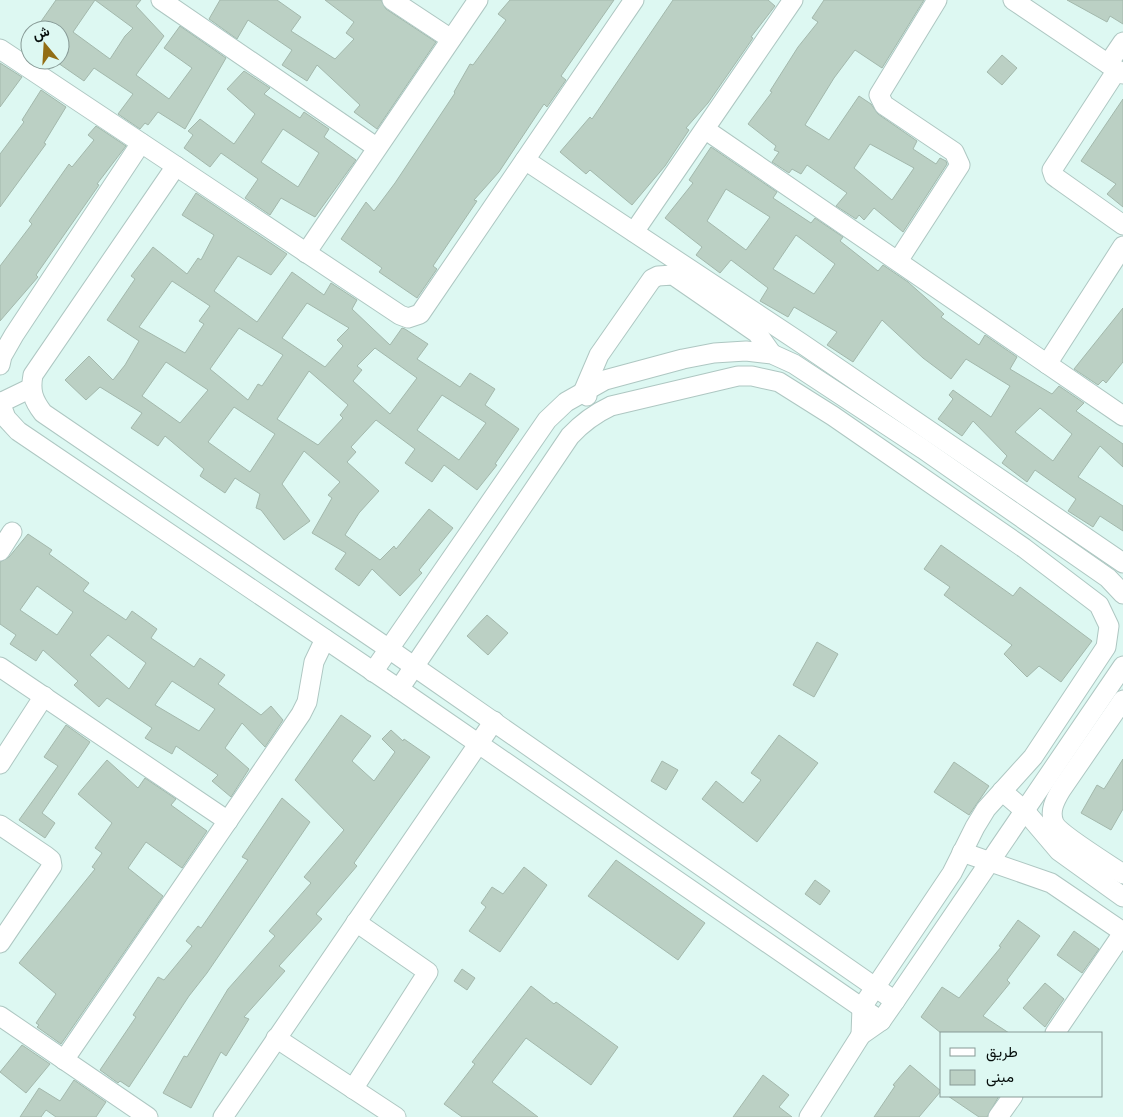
<svg xmlns="http://www.w3.org/2000/svg" width="1123" height="1117" font-family="'Varela Round',Vazirmatn,sans-serif">
<style>
.building{fill:#bbd0c4;stroke:#a3b8ac;fill-rule:evenodd}
.lines{fill:none;stroke-linecap:round;stroke-linejoin:round}
.minor-casing{stroke:#aec7c2;stroke-width:21}
.minor{stroke:#fff;stroke-width:19}
</style>
<rect width="100%" height="100%" fill="#ddf8f2"/>
<!-- building -->
<g class="building">
<path d="M56 0H141L136 6 164 36 136 75 169 99 192 68 164 48 180 26 226 58 185 129 158 112 148 125 145 123 140 129 118 114 133 94 94 68 84 81 58 63 69 46 65 43 60 52V30H35ZM95 0 133 28 125 36 110 59 73 32Z"/>
<polygon points="220,0 277,0 301,17 291,31 335,59 354,39 346,33 354,22 325,0 381,0 386,9 436,42 377,129 354,112 360,105 317,65 307,81 282,65 292,50 248,20 237,39 209,19"/>
<polygon points="510,0 614,0 561,76 566,80 547,107 544,104 499,172 474,200 477,201 433,266 437,269 417,298 379,272 382,268 341,239 366,202 374,211 395,183 455,93 454,92 470,64 473,65 506,20 498,14"/>
<polygon points="673,0 768,0 775,6 751,37 753,38 708,103 686,128 689,130 665,166 632,205 590,170 586,174 560,152 590,117 592,119"/>
<path d="M824 0H924L882 68 855 50 834 78 805 125 829 140 859 96 871 104 878 114 917 141 913 149 936 164 940 158 946 161 947 164 903 232 874 208 864 220 859 215 856 219 836 206 847 193 807 165 801 174 792 169 789 173 772 162 779 152 774 150 776 146 748 124 772 92 770 91 798 47 818 22 812 18ZM870 144 914 168 892 200 854 168Z"/>
<polygon points="1067,0 1123,0 1123,24 1110,16 1107,22"/>
<polygon points="1002,55 1017,68 1002,85 987,72"/>
<polygon points="0,63 22,77 0,107"/>
<path d="M244 71 270 88 264 94 300 118 304 112 329 129 324 137 356 160 315 217 281 198 270 215 245 198 258 179 221 153 210 167 184 148 193 135 188 131 200 119 234 144 255 114 227 89ZM283 129 319 153 298 187 261 162Z"/>
<polygon points="41,90 66,107 44,143 46,144 0,207 0,154 24,122 22,120"/>
<polygon points="1123,99 1123,207 1107,194 1116,184 1081,161"/>
<polygon points="96,126 126,146 97,184 99,185 36,275 38,277 0,321 0,266 32,224 29,221 69,164 72,167 94,140 88,135"/>
<path d="M711 147 777 192 773 198 811 223 815 218 843 237 840 241 878 271 883 265 908 282 944 314 941 317 979 345 985 335 1017 357 1010 369 1052 394 1059 386 1084 403 1076 411 1123 444V467L1100 446 1078 477 1123 506V531L1100 516 1093 527 1068 511 1076 499 1035 470 1027 482 1002 463 1007 456 973 421 962 436 938 419 953 399 949 395 953 390 991 417 1010 386 966 359 951 379 923 358 882 320 853 362 827 345 837 332 794 307 788 317 760 301 768 288 731 260 720 273 696 255 702 247 665 218 693 183 689 180ZM726 189 770 217 746 250 707 221ZM796 235 835 264 814 294 773 269ZM1040 408 1072 434 1053 461 1015 432Z"/>
<path d="M196 193 287 254 271 275 238 256 214 291 257 322 292 272 324 295 331 283 357 300 352 309 390 345 402 328 405 329 428 344 417 359 460 387 470 373 495 389 485 405 519 429 495 464 497 465 477 490 444 465 432 482 405 463 415 449 376 420 351 447 356 452 347 462 379 491 359 513 345 535 380 560 394 546 396 549 429 509 453 528 419 570 422 573 400 596 372 569 359 586 335 569 346 553 312 533 332 498 328 495 340 482 304 451 282 484 310 521 284 540 261 510 256 508 260 494 235 478 225 493 200 476 204 469 165 436 158 446 131 428 142 413 100 387 86 400 65 380 89 356 113 380 125 365 139 341 107 320 135 279 131 276 153 247 187 274 198 258 201 260 214 235 182 215ZM172 281 210 306 199 321 204 324 185 353 139 327ZM307 303 349 328 337 340 343 346 325 367 282 338ZM239 328 283 355 262 386 258 384 248 400 210 369ZM375 348 417 378 390 414 353 381 362 370 357 366ZM166 362 208 390 180 423 142 396ZM309 371 348 405 340 415 343 418 318 445 277 419ZM442 395 486 423 459 460 417 430ZM234 407 275 434 250 472 208 442Z"/>
<polygon points="1123,308 1123,362 1106,383 1103,380 1098,385 1074,369"/>
<path d="M28 534 52 550 49 554 89 583 83 591 126 620 132 611 157 629 151 638 194 667 200 658 225 675 218 684 261 715 271 706 283 720 265 747 242 723 225 748 249 769 231 797 212 781 218 775 176 746 172 754 145 738 152 728 107 698 99 707 74 685 78 681 43 650 36 661 10 644 16 635 0 624V562L9 557ZM37 586 73 612 57 635 20 610ZM108 635 146 663 129 689 90 655ZM172 681 215 709 199 731 155 705Z"/>
<polygon points="941,545 1013,596 1020,587 1092,641 1061,682 1039,666 1027,677 1004,654 1012,645 944,595 950,587 924,569"/>
<polygon points="487,615 508,633 488,655 467,636"/>
<polygon points="817,642 838,654 814,697 793,685"/>
<polygon points="341,715 371,736 352,761 374,781 395,752 382,739 391,730 403,741 404,739 430,757 354,863 357,866 316,914 322,919 279,966 285,971 244,1017 249,1019 226,1056 221,1052 191,1108 163,1093 184,1056 187,1057 228,989 275,936 269,931 311,883 304,877 344,830 295,780"/>
<polygon points="66,725 90,742 42,813 55,823 45,838 19,820 58,766 44,757"/>
<polygon points="779,735 818,763 757,842 702,799 716,781 743,803 761,780 751,773"/>
<polygon points="1123,759 1123,809 1111,830 1081,813 1097,785 1104,789"/>
<polygon points="107,760 138,788 145,778 176,799 171,805 207,831 182,868 146,842 128,868 163,896 61,1044 37,1027 39,1025 36,1023 56,994 19,963 95,869 92,867 102,853 95,848 112,823 78,794"/>
<polygon points="662,761 678,770 666,790 651,781"/>
<polygon points="954,762 989,786 969,815 934,792"/>
<polygon points="282,798 310,822 207,973 189,996 129,1087 120,1081 118,1083 100,1070 136,1017 133,1015 158,977 164,980 192,946 186,941 198,926 201,928 248,860 242,857"/>
<polygon points="616,860 705,923 678,960 588,896"/>
<polygon points="524,867 547,885 500,952 469,931 486,907 481,903 492,887 503,894"/>
<polygon points="815,880 830,891 820,905 805,894"/>
<polygon points="1018,920 1040,936 1007,980 1010,983 983,1016 1009,1033 941,1033 921,1017 942,987 959,998 1001,947 999,946"/>
<polygon points="1074,931 1099,949 1082,973 1057,955"/>
<polygon points="462,969 475,978 467,990 454,981"/>
<polygon points="1045,983 1064,999 1045,1027 1023,1008"/>
<polygon points="531,986 554,1004 556,1002 618,1047 591,1085 526,1038 492,1082 538,1117 462,1117 444,1104 475,1064 472,1062"/>
<polygon points="22,1045 50,1064 26,1093 0,1072"/>
<polygon points="910,1065 941,1091 919,1117 874,1117 895,1086 893,1085"/>
<polygon points="763,1075 789,1095 779,1107 792,1117 733,1117"/>
<polygon points="74,1080 106,1102 96,1117 56,1117 46,1110 41,1117 20,1117 39,1088 60,1101"/>
<polygon points="948,1096 999,1096 987,1117 979,1117"/>
</g>
<g class="lines">
<defs>
<g id="minor">
<polyline points="161,0 376,147"/>
<polyline points="392,0 451,39"/>
<polyline points="1013,0 1123,74"/>
<polyline points="0,49 400,315 408,318 420,314 634,0"/>
<polyline points="1108,64 1123,42"/>
<polyline points="1117,70 1052,170 1054,176 1058,179 1123,225"/>
<polyline points="706,130 1123,416"/>
<polyline points="525,160 801,343 1123,563"/>
<path d="M176 166 33 375C30 391 33 400 43 413L389 649 895 1001"/>
<polyline points="634,232 793,0"/>
<polyline points="306,253 478,0"/>
<polyline points="898,261 960,165 954,152 884,105 879,95 937,0"/>
<polyline points="1047,364 1123,246"/>
<polyline points="0,365 2,356 14,335 141,143"/>
<polyline points="587,396 584,390 599,355 652,279 658,276 673,275 757,333 772,354"/>
<polyline points="0,402 6,418 18,431 399,689 881,1021"/>
<polyline points="0,403 31,388"/>
<polyline points="0,551 12,532"/>
<polyline points="0,667 228,821"/>
<polyline points="373,672 547,420 566,402 605,380 683,359 714,353 746,351 772,354 794,364 923,449 1108,578 1123,594"/>
<path d="M399 689 570 436C583 422 594 414 611 406L738 376H752L779 382 833 416 1024 548 1099 605 1109 626 1106 647 1033 757 986 809 975 827 952 873 862 1007 861 1035"/>
<path d="M1123 700 1061 790C1055 800 1049 811 1054 823 1059 834 1110 865 1123 874"/>
<polyline points="0,764 44,696"/>
<polyline points="1002,791 1025,811 1059,851 1123,897"/>
<polyline points="0,825 46,856 51,860 52,866 0,943"/>
<polyline points="962,852 1051,883 1123,932"/>
<polyline points="0,1016 148,1117"/>
<polyline points="1055,1033 1123,933"/>
<polyline points="276,1038 396,1117"/>
<polyline points="64,1060 301,714 307,702 314,662 325,639"/>
<polyline points="353,1089 428,972 356,922"/>
<polyline points="223,1117 494,721"/>
<polyline points="809,1117 861,1035 881,1021 895,1001 1123,666"/>
<polyline points="998,1117 1013,1096"/>
</g>
</defs>
<!-- minor casing -->
<use href="#minor" class="minor-casing"/>
<!-- minor -->
<use href="#minor" class="minor"/>
</g>
<!-- legend -->
<rect x="940" y="1032" width="162" height="65" fill="#ddf8f2" stroke="#879a96"/>
<rect x="950" y="1048" width="25" height="8" fill="#ffffff" stroke="#879a96"/>
<text x="986" y="1057" font-size="15" fill="#060e0c">طريق</text>
<rect x="950" y="1070" width="25" height="15" fill="#bbd0c4" stroke="#879a96"/>
<text x="986" y="1082" font-size="15" fill="#060e0c">مبنى</text>
<!-- north arrow -->
<g transform="translate(45 45) rotate(342)"><circle r="24" fill="#ddf8f2" stroke="#879a96"/>
<path d="M0-4L9 19L0 12L-9 19Z" fill="#926e15"/>
<text y="-8" font-size="14" font-weight="bold" text-anchor="middle" fill="#060e0c">ش</text>
</g>
</svg>
